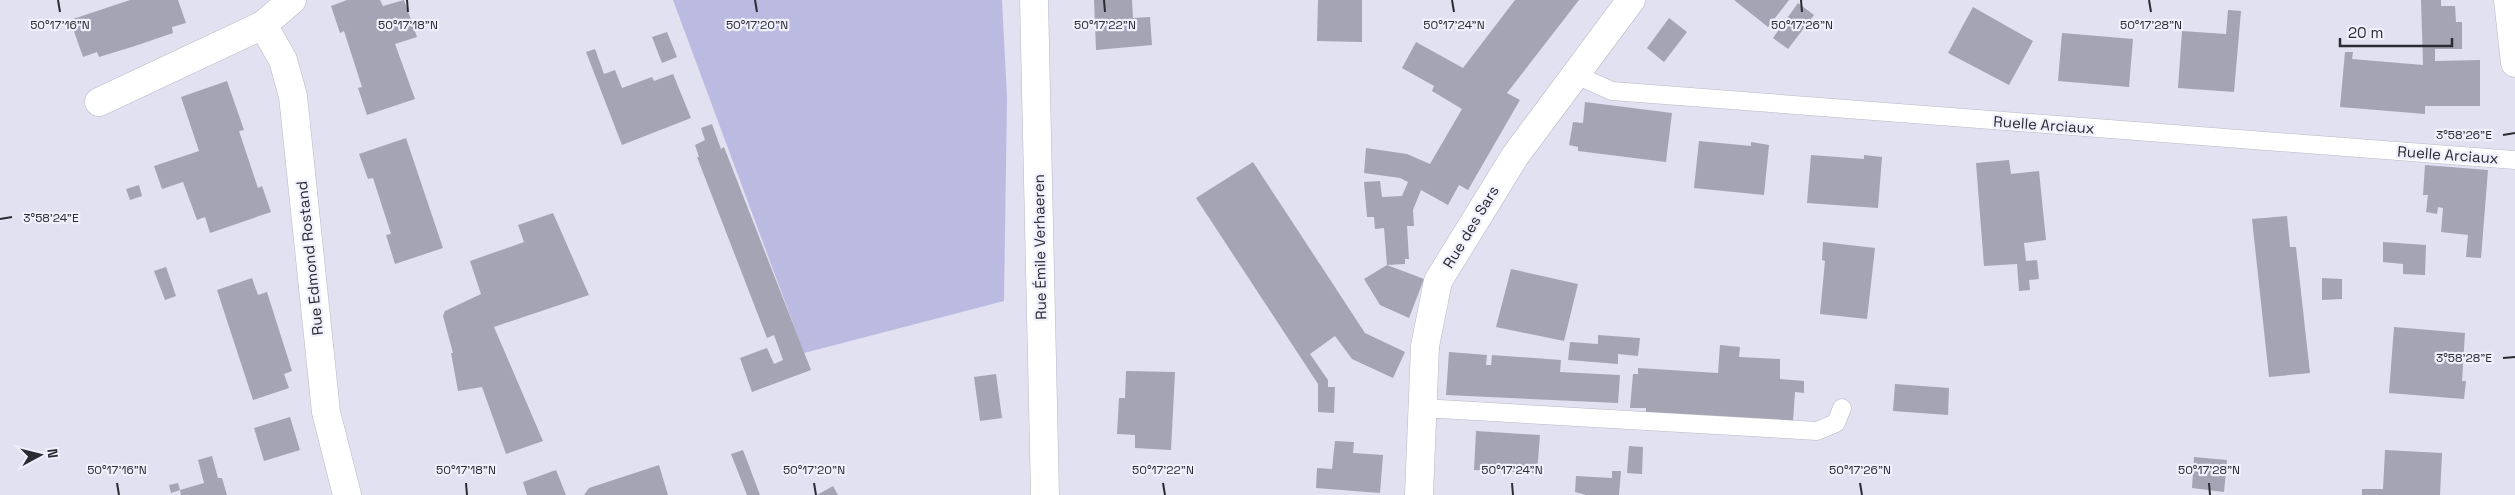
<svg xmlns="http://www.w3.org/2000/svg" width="2515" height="495" font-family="'Space Grotesk',sans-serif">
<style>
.green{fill:#bbbbe1}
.building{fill:#a4a4b4}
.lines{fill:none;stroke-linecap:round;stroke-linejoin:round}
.service-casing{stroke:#b7b7c7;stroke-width:19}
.minor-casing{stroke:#b7b7c7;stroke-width:29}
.service{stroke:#fff;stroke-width:18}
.minor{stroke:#fff;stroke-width:28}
.ticks{fill:none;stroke:#2b2b31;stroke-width:2}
.labels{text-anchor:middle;stroke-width:4.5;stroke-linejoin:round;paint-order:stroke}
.street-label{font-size:15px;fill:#2b2b31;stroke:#efeffd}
.ticks-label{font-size:12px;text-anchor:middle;fill:#2b2b31;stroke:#efeffd;stroke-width:4.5;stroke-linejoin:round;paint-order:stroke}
</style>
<rect width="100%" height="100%" fill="#e1e1f2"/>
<!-- green -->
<polygon class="green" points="673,0 1002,0 1007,97 1004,301 804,353"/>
<!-- building -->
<g class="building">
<polygon points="130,0 178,0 186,23 172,27 173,33 135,46 99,57 97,52 83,57 70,20"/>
<polygon points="347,0 380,0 383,6 404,0 417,37 395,44 415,99 367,115 358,88 362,87 344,31 340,33 331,6"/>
<polygon points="1094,0 1132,0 1133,18 1150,17 1152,45 1096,50"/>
<polygon points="1318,0 1362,0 1362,42 1317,41"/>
<polygon points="1515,0 1579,0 1507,93 1520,100 1468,190 1459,185 1448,205 1421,190 1413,210 1414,226 1407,226 1409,259 1405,259 1405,264 1387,265 1384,228 1375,229 1374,217 1367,217 1364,182 1380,181 1382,197 1402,196 1408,182 1400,178 1364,173 1366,148 1407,154 1430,164 1462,109 1432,91 1434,86 1402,68 1416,42 1463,68"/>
<polygon points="1734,0 1789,0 1768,27"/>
<polygon points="2421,0 2441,0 2441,6 2455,6 2456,22 2462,22 2462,49 2435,49 2435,61 2480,60 2480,106 2425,106 2425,114 2340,107 2345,52 2353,52 2352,59 2423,65"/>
<polygon points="1798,3 1814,15 1788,49 1773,38"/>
<polygon points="1973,7 2033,41 2009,85 1948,53"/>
<polygon points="2228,10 2241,11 2234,92 2178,88 2182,31 2226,34"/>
<polygon points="1669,18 1687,32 1664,62 1647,48"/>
<polygon points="667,32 677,57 662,63 652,37"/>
<polygon points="2062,33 2133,39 2129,87 2058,81"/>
<polygon points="595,49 604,74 615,70 622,88 652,77 654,81 673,74 691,118 622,145 586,52"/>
<polygon points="227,81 244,130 239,131 258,188 262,186 271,212 210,233 205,217 197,220 183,182 162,189 154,166 199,151 181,97"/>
<polygon points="1585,102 1672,113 1666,162 1578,151 1578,147 1569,145 1573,122 1583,123"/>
<polygon points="712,124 721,149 724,147 811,370 752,392 740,358 767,348 774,364 783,360 774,335 767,338 697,157 699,157 695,145 705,140 701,128"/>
<polygon points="406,138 443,248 395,264 386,235 391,234 373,178 368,179 359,154"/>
<polygon points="1699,141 1751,146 1751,142 1769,145 1764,195 1694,188"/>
<polygon points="1811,155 1864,159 1864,155 1882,157 1878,208 1807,203"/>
<polygon points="2009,160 2011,174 2039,171 2046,240 2024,243 2026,261 2037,260 2039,279 2029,280 2030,290 2019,291 2017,264 1984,266 1976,163"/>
<polygon points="1253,162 1365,333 1405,352 1393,378 1352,359 1335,336 1310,354 1328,380 1328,387 1335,387 1334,413 1318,412 1318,384 1196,198"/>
<polygon points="2425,165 2488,170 2481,258 2466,257 2468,235 2441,232 2443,208 2438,207 2437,214 2426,212 2428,195 2423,195"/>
<polygon points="139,185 142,196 130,200 126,189"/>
<polygon points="553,213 589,295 494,327 543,441 506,454 482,387 458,391 451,353 453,353 443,316 445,311 481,294 470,261 524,242 518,225"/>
<polygon points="2287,216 2290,247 2296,247 2310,373 2269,377 2252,219"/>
<polygon points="1823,242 1875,248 1867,319 1820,314 1825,261 1822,260"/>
<polygon points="2383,242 2426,245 2425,275 2403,274 2403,264 2383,262"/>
<polygon points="1387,265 1424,279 1409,318 1380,305 1364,279"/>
<polygon points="166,267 176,296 165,300 154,271"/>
<polygon points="1511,269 1578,284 1564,341 1496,327"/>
<polygon points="252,278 258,295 267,292 292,371 284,374 289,388 253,400 217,290"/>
<polygon points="2322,278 2342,279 2342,299 2322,300"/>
<polygon points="2394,327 2465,333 2462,381 2466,381 2464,399 2389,393"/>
<polygon points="1598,335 1640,338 1638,356 1618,354 1618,364 1568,360 1570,342 1598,344"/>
<polygon points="1720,345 1740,347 1739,357 1780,359 1780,379 1804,381 1804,393 1795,392 1793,421 1646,413 1646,408 1630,408 1633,374 1638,374 1638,368 1718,373"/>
<polygon points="1449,352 1487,355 1486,365 1491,365 1492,355 1561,360 1560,372 1620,375 1618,403 1446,395"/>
<polygon points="1126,371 1175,372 1171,450 1135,448 1135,435 1117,434 1119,398 1125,398"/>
<polygon points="996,374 1002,418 980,421 974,377"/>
<polygon points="1895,384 1949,388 1948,415 1893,411"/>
<polygon points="290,417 300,450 264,461 254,428"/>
<polygon points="1476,431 1540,435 1537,473 1474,470"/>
<polygon points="1335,441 1354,442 1353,453 1383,455 1380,493 1316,488 1317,468 1332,469"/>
<polygon points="1629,446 1643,447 1642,474 1627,473"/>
<polygon points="743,450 760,495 747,495 731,454"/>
<polygon points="2385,450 2442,453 2440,495 2362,495 2362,489 2383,489"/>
<polygon points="212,456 218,478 222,478 227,495 181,495 180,490 204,483 198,460"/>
<polygon points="2194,457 2227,460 2224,492 2192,488"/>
<polygon points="659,465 668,495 584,495 589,488"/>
<polygon points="556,470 566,495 527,495 523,482"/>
<polygon points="1612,471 1621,471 1619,495 1586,495 1575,492 1576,476 1612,478"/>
<polygon points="178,483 180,490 171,493 169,485"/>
<polygon points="833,486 838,495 817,495"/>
</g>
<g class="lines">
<defs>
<g id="service">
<polyline points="1576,75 1612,91 2515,160"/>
<polyline points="1422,408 1817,431 1836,423 1842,408"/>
</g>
<g id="minor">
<polyline points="1034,0 1045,495"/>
<polyline points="2508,0 2515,63"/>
<polyline points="263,25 283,60 293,96 326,412 347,495"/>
<polyline points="99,102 263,25 292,0"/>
<polyline points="1419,495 1425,346 1438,281 1515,156 1631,0"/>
</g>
</defs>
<!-- service casing -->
<use href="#service" class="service-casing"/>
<!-- minor casing -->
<use href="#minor" class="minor-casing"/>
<!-- service -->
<use href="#service" class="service"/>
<!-- minor -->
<use href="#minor" class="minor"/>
</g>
<!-- ticks -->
<path class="ticks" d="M58 0 60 12M407 0 408 12M755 0 757 12M1104 0 1105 12M1452 0 1454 12M1801 0 1802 12M2149 0 2151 12M2503 135 2515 133M0 219 12 217M2503 358 2515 357M117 483 119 495M466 483 467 495M814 483 816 495M1163 483 1165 495M1512 483 1513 495M1860 483 1862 495M2209 483 2210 495"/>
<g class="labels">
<!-- street labels -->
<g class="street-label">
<text transform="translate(2044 125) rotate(4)" y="5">Ruelle Arciaux</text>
<text transform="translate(2448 155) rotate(4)" y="5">Ruelle Arciaux</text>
<text transform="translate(1471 227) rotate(-59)" y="5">Rue des Sars</text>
<text transform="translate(1040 247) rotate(-91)" y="5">Rue Émile Verhaeren</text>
<text transform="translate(310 258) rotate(-96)" y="5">Rue Edmond Rostand</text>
</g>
</g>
<g class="ticks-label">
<text x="60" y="29">50°17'16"N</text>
<text x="408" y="29">50°17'18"N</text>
<text x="757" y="29">50°17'20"N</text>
<text x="1105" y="29">50°17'22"N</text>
<text x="1454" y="29">50°17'24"N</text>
<text x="1802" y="29">50°17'26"N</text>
<text x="2151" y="29">50°17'28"N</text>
<text x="2464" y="139">3°58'26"E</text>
<text x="51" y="222">3°58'24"E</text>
<text x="2464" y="362">3°58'28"E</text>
<text x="117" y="474">50°17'16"N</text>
<text x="466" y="474">50°17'18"N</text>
<text x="814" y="474">50°17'20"N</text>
<text x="1163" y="474">50°17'22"N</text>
<text x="1512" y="474">50°17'24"N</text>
<text x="1860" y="474">50°17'26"N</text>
<text x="2209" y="474">50°17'28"N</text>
</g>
<!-- north arrow -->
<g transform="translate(40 455) rotate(83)" stroke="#efeffd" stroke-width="4" paint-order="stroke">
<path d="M0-4L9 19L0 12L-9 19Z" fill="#2b2b31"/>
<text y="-8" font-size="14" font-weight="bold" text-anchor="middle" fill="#2b2b31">N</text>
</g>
<!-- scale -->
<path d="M2340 38v8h112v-8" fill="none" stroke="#2b2b31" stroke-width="2.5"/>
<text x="2348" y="38" font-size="15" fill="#2b2b31" stroke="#efeffd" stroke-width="4" paint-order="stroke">20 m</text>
</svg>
